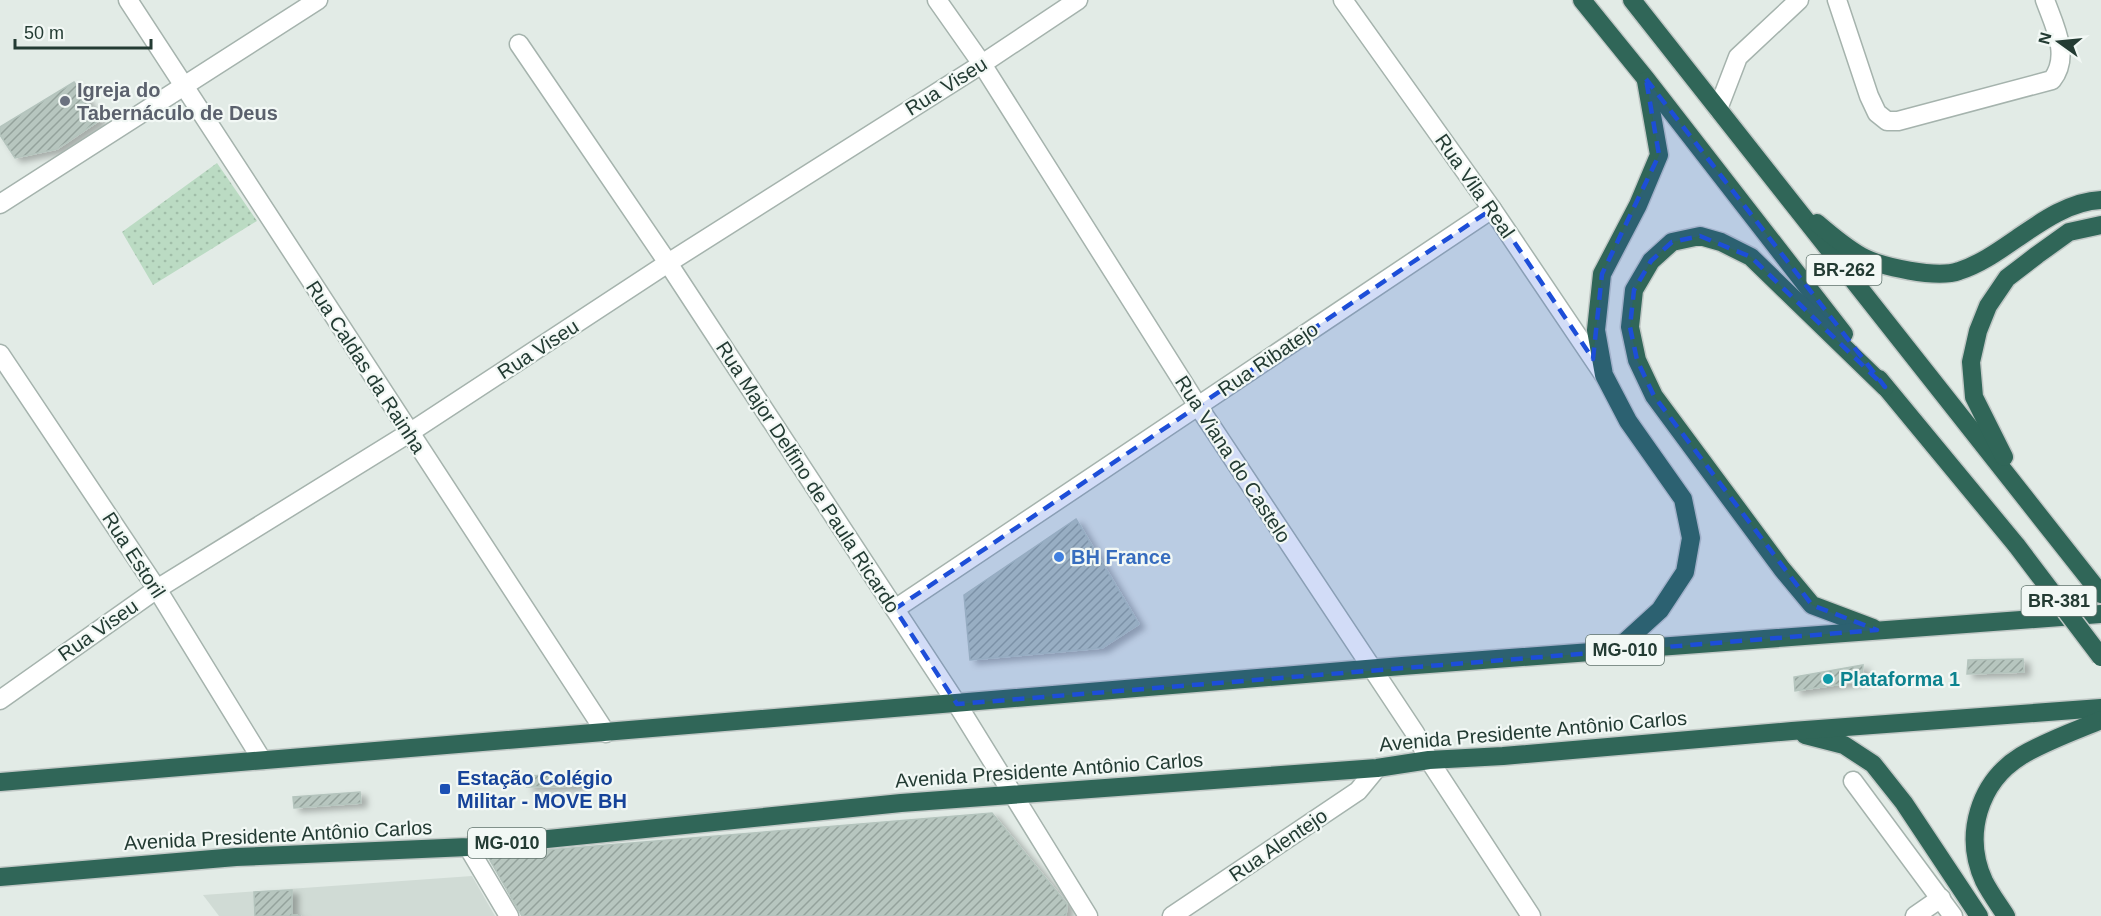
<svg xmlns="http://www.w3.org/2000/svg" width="2101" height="916" font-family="Helvetica,sans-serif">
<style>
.built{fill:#d0dbd5}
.garden{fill:url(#garden-dots)}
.building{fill:url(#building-hatch);stroke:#b4c4bd;stroke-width:1.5;filter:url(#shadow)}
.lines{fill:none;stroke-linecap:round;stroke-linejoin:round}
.minor-casing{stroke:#a5b3ad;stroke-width:21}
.highway-casing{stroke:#c1c8c6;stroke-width:21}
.minor{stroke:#fff;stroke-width:18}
.highway{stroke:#306658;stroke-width:18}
.highway-bridge-casing{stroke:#c1c8c6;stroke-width:21;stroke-linecap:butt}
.highway-bridge{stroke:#306658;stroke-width:18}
.marked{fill:#1d4ed8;fill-opacity:0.2;stroke:#1d4ed8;stroke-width:4.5;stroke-dasharray:12 8;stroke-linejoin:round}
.worship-dot{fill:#6b7280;stroke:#f2f8f5;stroke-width:2}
.shop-dot{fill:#3f7fe0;stroke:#f2f8f5;stroke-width:2}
.culture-dot{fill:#0f9aa8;stroke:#f2f8f5;stroke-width:2}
.transit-dot{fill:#1a4fb4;stroke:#f2f8f5;stroke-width:2}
.labels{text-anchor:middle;stroke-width:4.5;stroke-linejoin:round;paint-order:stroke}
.shield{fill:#f2f8f5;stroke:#61746d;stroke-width:1.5}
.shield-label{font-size:18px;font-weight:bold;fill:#233b33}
.street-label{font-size:20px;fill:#233b33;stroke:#f2f8f5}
.worship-label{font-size:20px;font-weight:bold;fill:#5b616d;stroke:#f2f8f5;text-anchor:start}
.shop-label{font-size:20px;font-weight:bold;fill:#366cbe;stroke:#f2f8f5;text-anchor:start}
.culture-label{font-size:20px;font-weight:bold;fill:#0d838f;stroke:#f2f8f5;text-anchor:start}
.transit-label{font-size:20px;font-weight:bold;fill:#164399;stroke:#f2f8f5;text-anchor:start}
</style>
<defs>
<pattern id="garden-dots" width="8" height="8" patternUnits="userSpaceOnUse" patternTransform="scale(1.5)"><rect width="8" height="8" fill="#bbdbc3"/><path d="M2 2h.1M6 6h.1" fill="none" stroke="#a0bda8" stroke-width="1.8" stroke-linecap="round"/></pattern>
<pattern id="building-hatch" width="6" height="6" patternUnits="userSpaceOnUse" patternTransform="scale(1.5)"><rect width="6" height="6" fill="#b7c6bf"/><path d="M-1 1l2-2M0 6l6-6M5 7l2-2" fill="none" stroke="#94a29c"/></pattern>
<filter id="shadow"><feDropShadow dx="6" dy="4" stdDeviation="3" flood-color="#0004"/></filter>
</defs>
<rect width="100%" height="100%" fill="#e2ebe6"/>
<!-- built -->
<polygon class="built" points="472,876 495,916 219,916 203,895"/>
<!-- garden -->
<polygon class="garden" points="217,163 257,221 153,285 122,232"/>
<!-- building -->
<g class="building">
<polygon points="74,82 100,120 57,149 15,158 0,135 0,127"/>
<polygon points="1076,519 1139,624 1102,648 970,660 964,595"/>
<polygon points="2023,659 2024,672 1967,674 1968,660"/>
<polygon points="1863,665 1862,681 1795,691 1794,677"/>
<polygon points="581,773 580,786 527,787 529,776"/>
<polygon points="360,792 361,803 294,808 293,797"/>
<polygon points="992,813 1067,904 1066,916 522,916 487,855"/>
<polygon points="292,890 292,915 301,916 255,916 254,892"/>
</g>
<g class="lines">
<defs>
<g id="minor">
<polyline points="128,0 606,733"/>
<polyline points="937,0 982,64 1198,406 1415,733 1429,760 1531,916"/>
<polyline points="1343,0 1492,209 1604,375"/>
<path d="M1837 0 1869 96 1877 113 1887 121H1898L2052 80C2071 56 2054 25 2045 0"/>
<polyline points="519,44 668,263 957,704 1088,916"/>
<polyline points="1718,109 1738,57 1799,0"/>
<polyline points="0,204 318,0"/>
<polyline points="0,354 157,589 262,760"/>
<polyline points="895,609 1492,209"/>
<polyline points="0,700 157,589 409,433 668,263 982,64 1078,0"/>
<polyline points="1853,781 1953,916"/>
<polyline points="468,847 509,916"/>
<polyline points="1172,916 1358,791 1377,768"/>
<polyline points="1915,916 1941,898"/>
</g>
<g id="highway">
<polyline points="1582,0 1646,79 1844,334"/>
<polyline points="1632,0 2101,594"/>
<path d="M1817 223C1831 235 1845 247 1861 256 1881 267 1937 279 1959 271 1981 264 2000 250 2019 237 2042 221 2071 201 2101 200"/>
<polyline points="1879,379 2017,546"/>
<polyline points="2004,457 1974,397 1971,362 1978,331 1988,306 2007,278 2037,255 2069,232 2101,225"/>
<polyline points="1873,628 1812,605 1782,569 1654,396 1637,360 1630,327 1634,290 1651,261 1672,242 1700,236 1721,242 1751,257 1885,387"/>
<polyline points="1615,651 1660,610 1685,572 1691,538 1683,499 1628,421 1604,375 1596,330 1602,274 1638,205 1659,155 1646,81"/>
<polyline points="1805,735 1844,745 1873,764 1904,803 1979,916"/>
<polyline points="0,782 1402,666 2101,614"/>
<polyline points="0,877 236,857 468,847 901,803 1377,768 1429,760 1503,756 1792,731 2101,708"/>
<path d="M2006 916C1999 905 1990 893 1984 881 1963 835 1979 782 2021 756 2046 741 2075 731 2101 720"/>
</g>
</defs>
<!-- minor casing -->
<use href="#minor" class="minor-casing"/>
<!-- highway casing -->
<use href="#highway" class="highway-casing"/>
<!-- minor -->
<use href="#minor" class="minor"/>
<!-- highway -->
<use href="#highway" class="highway"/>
<defs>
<polyline id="highway-bridge" points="2017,546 2101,657"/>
</defs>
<!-- highway-bridge casing -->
<use href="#highway-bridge" class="highway-bridge-casing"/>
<!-- highway-bridge -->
<use href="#highway-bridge" class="highway-bridge"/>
</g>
<!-- marked area -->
<path class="marked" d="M1646 79 1885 387 1751 257 1700 236 1672 242 1651 261 1634 290 1630 327 1637 360 1654 396 1812 605 1877 630 957 704 895 609 1492 209 1593 359 1602 274 1659 155Z"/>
<!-- markers -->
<circle class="worship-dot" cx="65" cy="101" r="6"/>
<circle class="shop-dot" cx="1059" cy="557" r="6"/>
<circle class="culture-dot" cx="1828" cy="679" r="6"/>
<rect class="transit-dot" x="439" y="783" width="12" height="12" rx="3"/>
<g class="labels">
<!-- shield labels -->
<g class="shield">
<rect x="1806.5" y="255" width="75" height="30" rx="4.5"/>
<rect x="2021.5" y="586" width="75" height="30" rx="4.5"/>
<rect x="1586" y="635" width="78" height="30" rx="4.5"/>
<rect x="468" y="828" width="78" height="30" rx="4.5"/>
</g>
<g class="shield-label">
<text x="1844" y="276">BR-262</text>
<text x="2059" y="607">BR-381</text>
<text x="1625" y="656">MG-010</text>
<text x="507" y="849">MG-010</text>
</g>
<!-- street labels -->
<g class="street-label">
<text transform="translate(946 86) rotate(-32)" y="7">Rua Viseu</text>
<text transform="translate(1475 186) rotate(55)" y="7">Rua Vila Real</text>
<text transform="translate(538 349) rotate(-33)" y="7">Rua Viseu</text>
<text transform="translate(1268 359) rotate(-34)" y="7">Rua Ribatejo</text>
<text transform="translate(366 367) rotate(57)" y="7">Rua Caldas da Rainha</text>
<text transform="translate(1233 459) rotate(57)" y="7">Rua Viana do Castelo</text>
<text transform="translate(808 477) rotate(57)" y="7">Rua Major Delfino de Paula Ricardo</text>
<text transform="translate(134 555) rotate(57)" y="7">Rua Estoril</text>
<text transform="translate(98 630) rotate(-35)" y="7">Rua Viseu</text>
<text transform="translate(1533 731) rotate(-5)" y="7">Avenida Presidente Antônio Carlos</text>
<text transform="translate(1049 770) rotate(-4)" y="7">Avenida Presidente Antônio Carlos</text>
<text transform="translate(278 835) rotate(-3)" y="7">Avenida Presidente Antônio Carlos</text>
<text transform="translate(1278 845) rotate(-34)" y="7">Rua Alentejo</text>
</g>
<!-- worship labels -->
<g class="worship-label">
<text x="77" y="97">Igreja do<tspan x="77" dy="23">Tabernáculo de Deus</tspan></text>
</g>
<!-- shop labels -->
<g class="shop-label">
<text x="1071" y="564">BH France</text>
</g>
<!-- culture labels -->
<g class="culture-label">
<text x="1840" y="686">Plataforma 1</text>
</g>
<!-- transit labels -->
<g class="transit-label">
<text x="457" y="785">Estação Colégio<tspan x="457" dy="23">Militar - MOVE BH</tspan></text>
</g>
</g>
<!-- north arrow -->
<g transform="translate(2059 42) rotate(285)" stroke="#f2f8f5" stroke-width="4.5" paint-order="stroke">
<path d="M0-4.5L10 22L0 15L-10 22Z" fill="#233b33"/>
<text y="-9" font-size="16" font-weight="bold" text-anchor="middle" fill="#233b33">N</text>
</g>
<!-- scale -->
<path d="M15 39v9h136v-9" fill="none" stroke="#233b33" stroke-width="3"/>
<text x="24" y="39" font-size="18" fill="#233b33" stroke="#f2f8f5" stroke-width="4.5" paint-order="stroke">50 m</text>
</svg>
